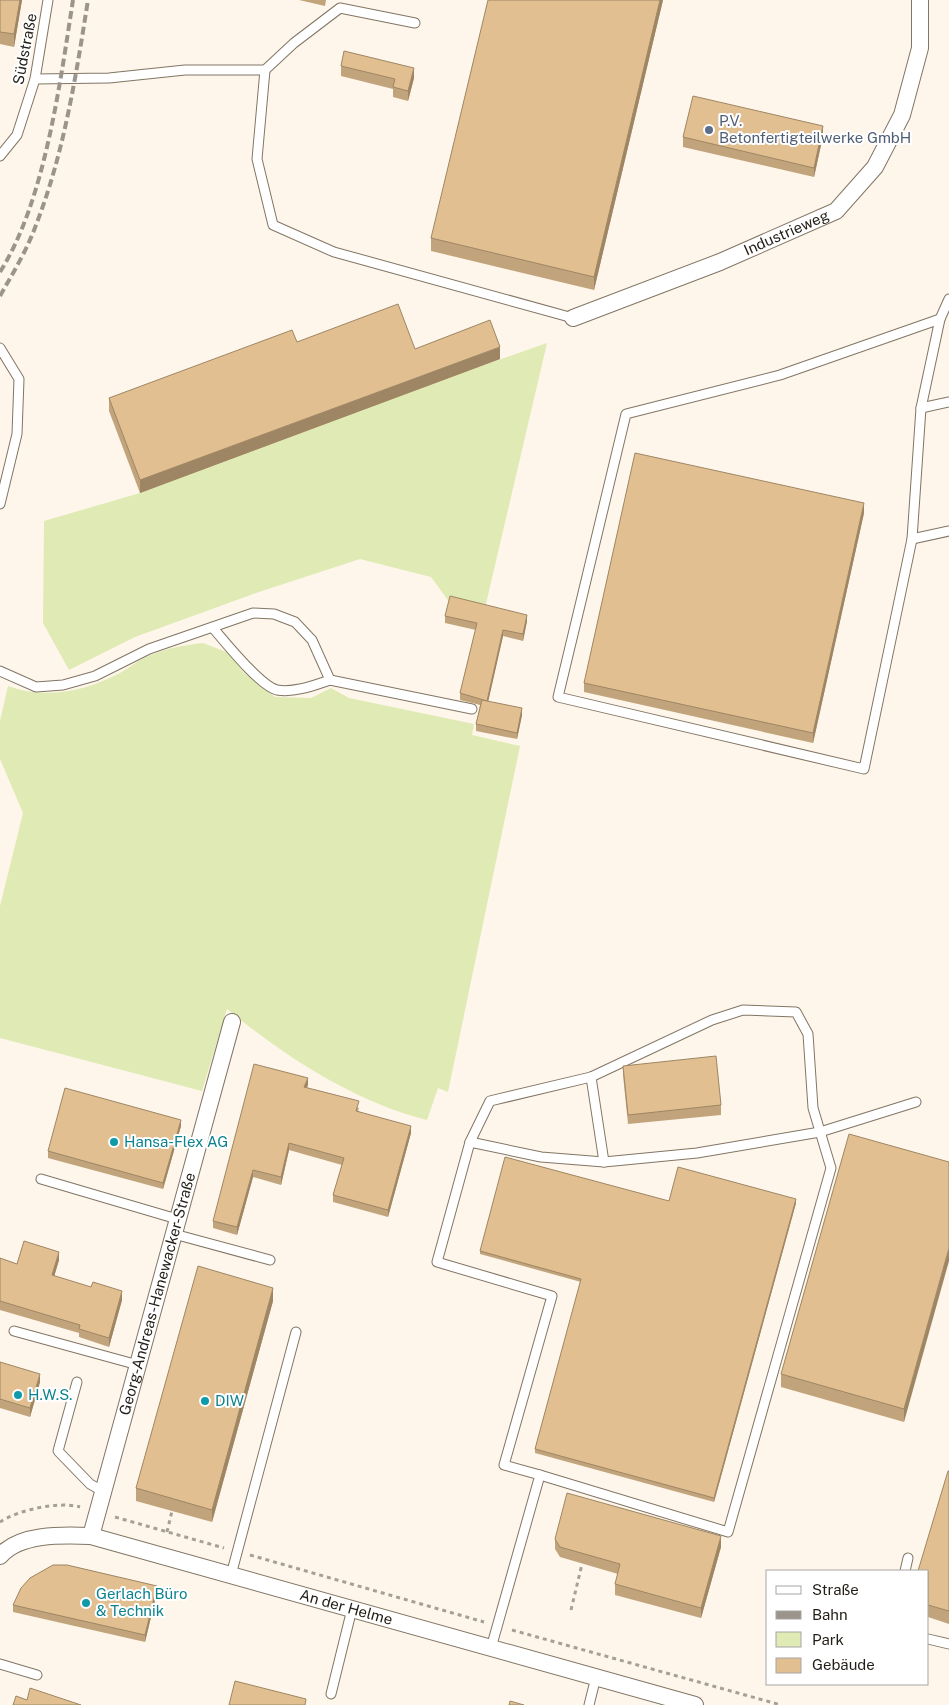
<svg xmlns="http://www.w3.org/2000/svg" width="949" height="1705" font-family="'Public Sans',sans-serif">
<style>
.green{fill:#e0eab4}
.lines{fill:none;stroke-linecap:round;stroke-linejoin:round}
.lane-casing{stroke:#827564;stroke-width:11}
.street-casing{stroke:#827564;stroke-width:18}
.path{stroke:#a69f95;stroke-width:3;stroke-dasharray:4 4;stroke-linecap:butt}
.lane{stroke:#fff;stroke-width:9}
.street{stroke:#fff;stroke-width:16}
.rail{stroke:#9b948b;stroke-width:4;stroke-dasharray:8 4;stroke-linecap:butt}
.wall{fill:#c2a47c}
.shaded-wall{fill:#9e8665}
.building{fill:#e1bf90;stroke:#9e8665}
.service-dot{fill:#5c6f8a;stroke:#fff;stroke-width:2}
.culture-dot{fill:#0f9aa8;stroke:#fff;stroke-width:2}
.labels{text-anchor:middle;stroke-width:4;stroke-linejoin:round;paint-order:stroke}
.street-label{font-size:15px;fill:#231e17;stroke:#fff}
.service-label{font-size:15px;fill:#4e5e75;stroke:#fff;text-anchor:start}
.culture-label{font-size:15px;fill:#0d838f;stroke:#fff;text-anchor:start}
</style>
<rect width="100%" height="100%" fill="#fef6ea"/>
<!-- green -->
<g class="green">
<polygon points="547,343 485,608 450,603 431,577 360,559 259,592 135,637 69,670 43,623 44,521 140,493 424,386"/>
<path d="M203 643 229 653 244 673 275 697 311 698 331 688 349 698 474 724 472 735 520 746 448 1092 438 1088 427 1120C353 1101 286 1057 227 1009L202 1091 0 1038V906L23 813 0 759V721L8 686C45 700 86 691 120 673 129 668 137 661 146 657 164 649 183 645 203 643Z"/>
</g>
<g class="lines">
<defs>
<g id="lane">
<polyline points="265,70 257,159 273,225 334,252 573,318"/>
<polyline points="35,79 109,78 185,70 265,70 294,43 340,8 415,23"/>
<polyline points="0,156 17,135 35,79 48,0"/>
<polygon points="940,319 921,408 912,539 864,769 558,697 626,414 780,375"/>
<polyline points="940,319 949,299"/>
<polyline points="0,348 19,379 17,434 0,504"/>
<polyline points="921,408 949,402"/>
<polyline points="912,539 949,531"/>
<path d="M0 671 36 687 63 685 95 676 149 649 253 613 274 614 295 622 312 640 330 680C315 685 295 693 277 690 260 686 226 643 213 628"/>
<polyline points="330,680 472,709"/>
<polyline points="591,1077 604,1162"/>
<polyline points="470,1142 490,1101 591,1077 712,1020 743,1010 796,1012 808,1034 813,1108 831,1168 728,1532 540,1475"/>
<polyline points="41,1179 177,1219"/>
<polyline points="174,1234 270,1260"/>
<polyline points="14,1331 138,1365"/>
<polyline points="77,1382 58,1451 90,1484 104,1492"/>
<polyline points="905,1571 908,1558"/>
<polyline points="231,1575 296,1332"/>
<polyline points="928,1639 949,1644"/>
<polyline points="491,1648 540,1475 504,1465 552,1296 437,1262 470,1142 541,1157 604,1162 697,1153 820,1132 916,1102"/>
<polyline points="0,1664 37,1675"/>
<polyline points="331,1694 352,1609"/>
<polyline points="589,1705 596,1677"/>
</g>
<g id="street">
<path id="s1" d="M573 318 720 262 836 211 875 167 902 115 920 48V0"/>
<path id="s2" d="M91 1536 232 1022"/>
<path id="s3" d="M0 1556C20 1533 63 1535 91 1536L695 1705"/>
</g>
</defs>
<!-- lane casing -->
<use href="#lane" class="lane-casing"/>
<!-- street casing -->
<use href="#street" class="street-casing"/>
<!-- path -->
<g class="path">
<polyline points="115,1517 224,1548"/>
<path d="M0 1522C18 1510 59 1501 80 1507"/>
<polyline points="167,1532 172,1511"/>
<polyline points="250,1555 484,1622"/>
<polyline points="571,1610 582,1564"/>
<polyline points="512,1630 781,1705"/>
</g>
<!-- lane -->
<use href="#lane" class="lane"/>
<!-- street -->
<use href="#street" class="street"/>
<!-- rail -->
<g class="rail">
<path d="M0 272C45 201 60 83 73 0"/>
<path d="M0 296C13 273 27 250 36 225 64 153 76 76 88 0"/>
</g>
</g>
<!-- wall -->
<g class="wall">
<polygon points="0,0 22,0 14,47 0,44"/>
<polygon points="299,0 326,0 325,6"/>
<polygon points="663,0 594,290 431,251 431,238"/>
<polygon points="341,66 414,78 408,101 393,97 393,89 341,76"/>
<polygon points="823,136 814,177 683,147 683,137"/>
<polygon points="297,342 415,349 500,359 140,493 109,411 109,398"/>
<polygon points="864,513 813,743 584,692 584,683"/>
<polygon points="445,616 527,621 523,641 503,636 488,701 522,715 517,739 476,731 476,724 480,705 460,700 460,693 476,630 445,623"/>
<polygon points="623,1066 721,1105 721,1115 628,1124 623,1075"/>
<polygon points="308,1085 307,1088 359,1108 358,1111 411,1133 388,1217 333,1202 333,1195 342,1165 289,1150 281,1185 253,1177 237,1235 213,1228 213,1221"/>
<polygon points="181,1126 163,1189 48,1158 48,1151"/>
<polygon points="949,1162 904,1422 781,1387 781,1374"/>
<polygon points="669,1201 796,1203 714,1502 535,1453 535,1449 581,1282 480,1254 480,1251"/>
<polygon points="0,1258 17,1264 59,1260 54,1276 122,1300 109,1347 79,1337 79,1333 0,1310"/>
<polygon points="273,1301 212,1522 136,1501 136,1488"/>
<polygon points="0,1362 40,1382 30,1417 0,1408"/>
<polygon points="949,1471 949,1624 928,1617 928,1571"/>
<polygon points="555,1539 721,1547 701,1618 615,1595 615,1584 618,1574 560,1557 555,1549"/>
<polygon points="157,1592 145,1642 13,1612 13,1605"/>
</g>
<!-- shaded-wall -->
<g class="shaded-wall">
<polygon points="20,0 22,0 14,47 14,34"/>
<polygon points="660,0 663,0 594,290 594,277"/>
<polygon points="414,68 414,78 408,101 408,91"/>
<polygon points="823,126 823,136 814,177 814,168"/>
<polygon points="500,347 500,359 140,493 140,480"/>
<polygon points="864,503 864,513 813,743 813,733"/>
<polygon points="527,615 527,621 523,641 523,634"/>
<polygon points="503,630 503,636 487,707 487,701"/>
<polygon points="522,708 522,715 517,739 517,733"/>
<polygon points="308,1078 308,1085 304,1094 304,1087"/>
<polygon points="181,1120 181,1126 163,1189 163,1183"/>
<polygon points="411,1126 411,1133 388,1217 388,1210"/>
<polygon points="289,1143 289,1150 281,1185 281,1177"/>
<polygon points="253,1170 253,1177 237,1235 237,1227"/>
<polygon points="796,1199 796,1203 714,1502 714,1498"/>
<polygon points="949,1248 949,1261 904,1422 904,1409"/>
<polygon points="59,1252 59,1260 52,1284 52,1275"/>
<polygon points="273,1288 273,1301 212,1522 212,1510"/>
<polygon points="122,1291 122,1300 109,1347 109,1338"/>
<polygon points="40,1374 40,1382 30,1417 30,1408"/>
<polygon points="721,1536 721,1547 701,1618 701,1608"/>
<polygon points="157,1586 157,1592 145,1642 145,1635"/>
</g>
<!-- building -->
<g class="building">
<polygon points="0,0 20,0 14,34 0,32"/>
<polygon points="488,0 660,0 594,277 431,238"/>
<polygon points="344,51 414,68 408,91 393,87 395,79 341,66"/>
<polygon points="693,96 823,126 814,168 683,137"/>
<polygon points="398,304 415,349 490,320 500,347 140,480 109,398 292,330 297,342"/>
<polygon points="635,453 864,503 813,733 584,683"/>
<polygon points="450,596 527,615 523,634 503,630 487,701 460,693 477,623 445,616"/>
<polygon points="482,700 522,708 517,733 476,724"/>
<polygon points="716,1056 721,1105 628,1115 623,1066"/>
<polygon points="254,1064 308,1078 304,1087 359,1101 356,1111 411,1126 388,1210 333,1195 344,1158 289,1143 281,1177 253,1170 237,1227 213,1221"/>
<polygon points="65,1088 181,1120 163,1183 48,1151"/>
<polygon points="849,1134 949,1162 949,1248 904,1409 781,1374"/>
<polygon points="505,1157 669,1201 678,1167 796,1199 714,1498 535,1449 581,1279 480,1251"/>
<polygon points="24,1241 59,1252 52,1275 91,1287 93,1282 122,1291 109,1338 79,1329 80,1325 0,1301 0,1258 17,1264"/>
<polygon points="198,1266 273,1288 212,1510 136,1488"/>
<polygon points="0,1362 40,1374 30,1408 0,1399"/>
<polygon points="948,1471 949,1471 949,1611 928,1605 928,1571 918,1571"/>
<polygon points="567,1493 721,1536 701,1608 615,1584 620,1564 560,1547 555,1539"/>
<polygon points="53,1565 67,1565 157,1586 145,1635 13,1605 21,1588 30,1578"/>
<polygon points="235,1681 306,1699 305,1705 229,1705"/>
<polygon points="30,1688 81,1705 13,1705 16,1696 27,1700"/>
<polygon points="510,1701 524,1705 509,1705"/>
</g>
<!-- markers -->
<circle class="service-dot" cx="709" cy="130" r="5"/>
<g class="culture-dot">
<circle cx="114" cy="1142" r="5"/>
<circle cx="18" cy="1395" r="5"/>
<circle cx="205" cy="1401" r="5"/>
<circle cx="86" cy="1603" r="5"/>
</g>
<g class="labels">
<!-- street labels -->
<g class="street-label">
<text transform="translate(25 49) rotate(-79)" y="5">Südstraße</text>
<text dy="5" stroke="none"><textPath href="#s1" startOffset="230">Industrieweg</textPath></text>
<text dy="5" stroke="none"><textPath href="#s2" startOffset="251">Georg-Andreas-Hanewacker-Straße</textPath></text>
<text dy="5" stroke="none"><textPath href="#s3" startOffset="361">An der Helme</textPath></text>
</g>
<!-- service labels -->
<g class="service-label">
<text x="719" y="126">P.V.<tspan x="719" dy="17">Betonfertigteilwerke GmbH</tspan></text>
</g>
<!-- culture labels -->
<g class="culture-label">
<text x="124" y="1147">Hansa-Flex AG</text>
<text x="28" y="1400">H.W.S.</text>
<text x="215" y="1406">DIW</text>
<text x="96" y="1599">Gerlach Büro<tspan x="96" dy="17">&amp; Technik</tspan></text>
</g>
</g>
<!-- legend -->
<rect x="766" y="1570" width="162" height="115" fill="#ffffff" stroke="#a7a5a2"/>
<rect x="776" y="1586" width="25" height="8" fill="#ffffff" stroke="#a7a5a2"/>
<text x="812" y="1595" font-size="15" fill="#231e17">Straße</text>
<rect x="776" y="1611" width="25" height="8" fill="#9b948b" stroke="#a7a5a2"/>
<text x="812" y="1620" font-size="15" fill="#231e17">Bahn</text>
<rect x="776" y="1632" width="25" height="15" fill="#e0eab4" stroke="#a7a5a2"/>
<text x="812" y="1645" font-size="15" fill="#231e17">Park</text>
<rect x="776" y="1658" width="25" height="15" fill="#e1bf90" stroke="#a7a5a2"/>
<text x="812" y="1670" font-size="15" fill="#231e17">Gebäude</text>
</svg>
